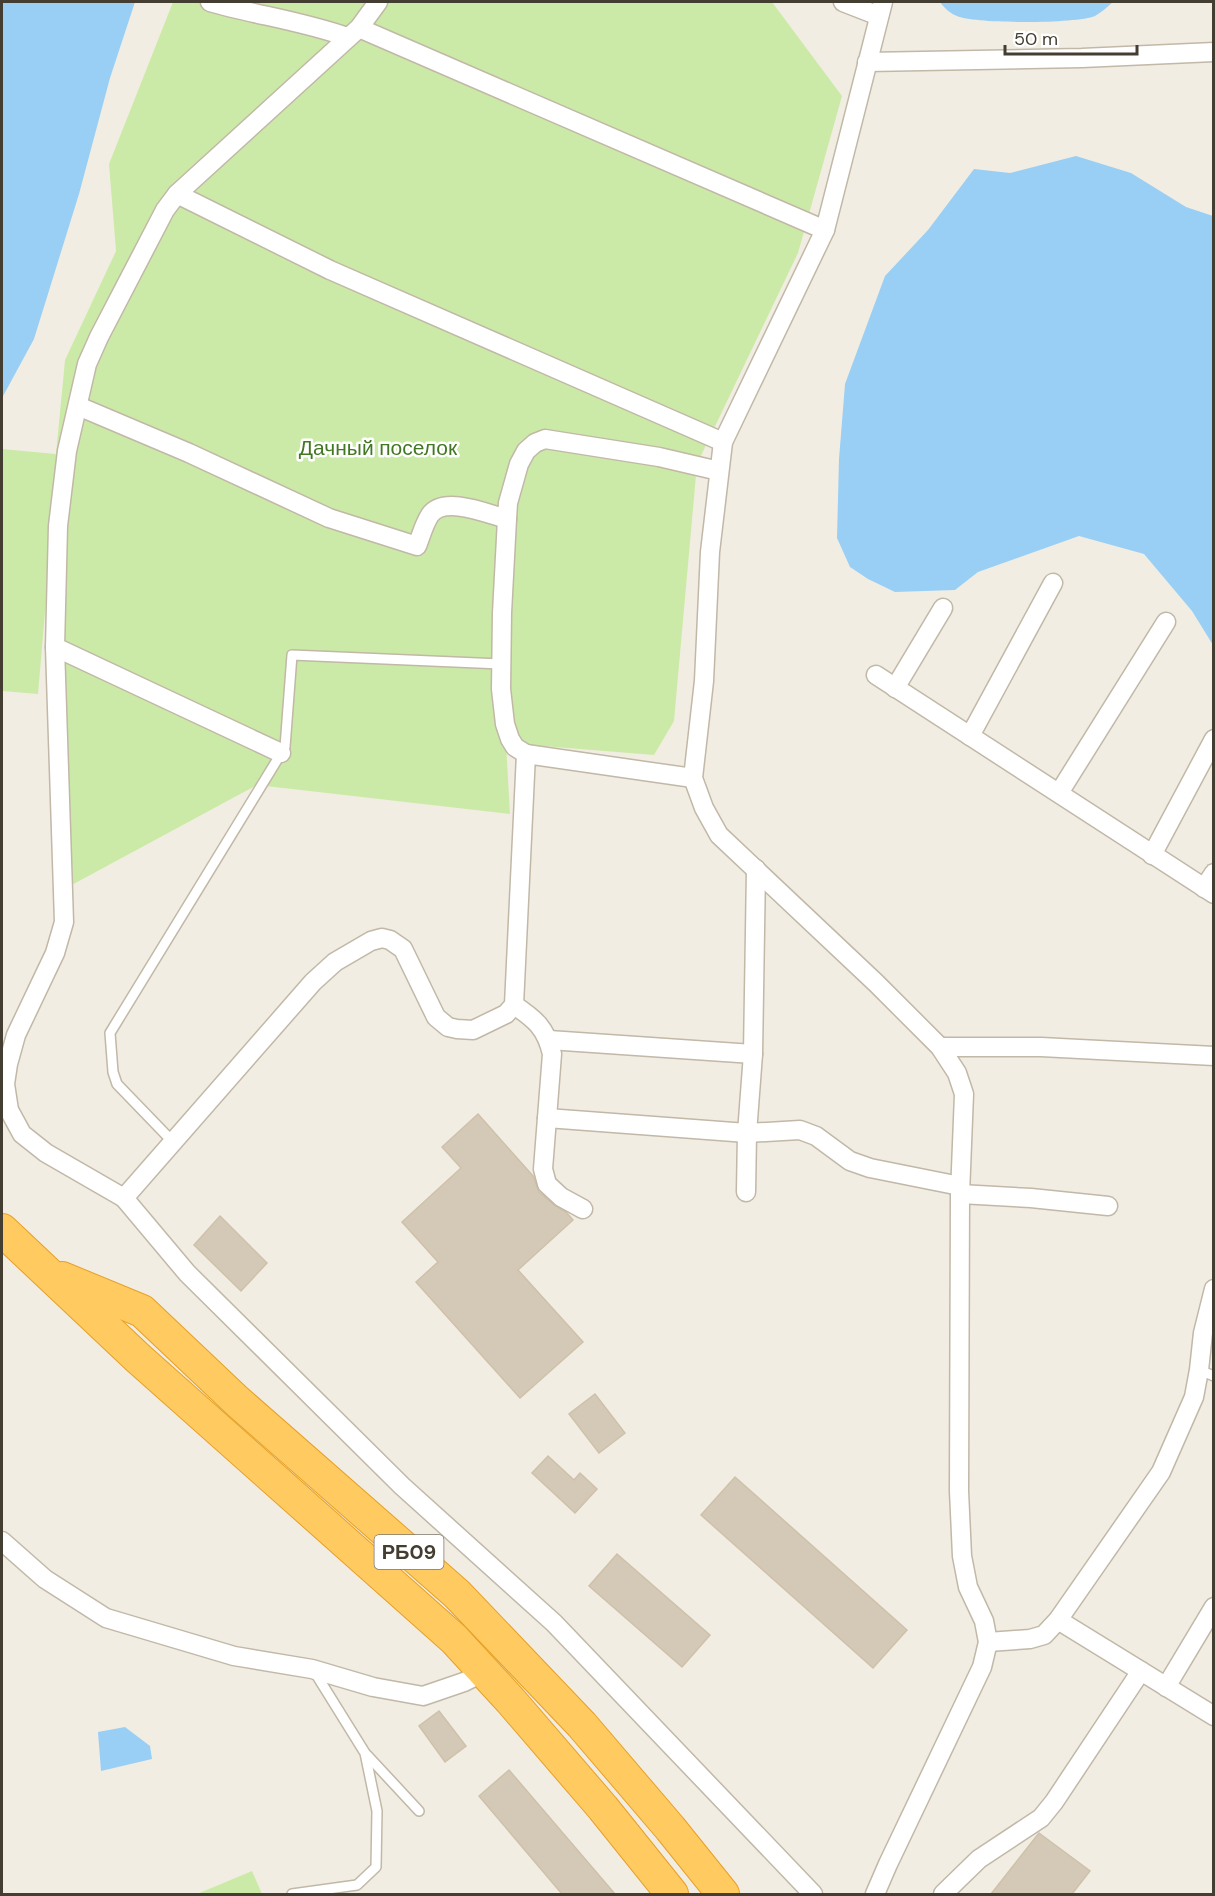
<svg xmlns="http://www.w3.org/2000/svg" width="1215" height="1896" font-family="'DM Sans',sans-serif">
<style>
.green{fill:#cceaa7}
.water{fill:#99cff4}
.building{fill:#d4c9b7;stroke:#cfc1a9;stroke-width:1.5}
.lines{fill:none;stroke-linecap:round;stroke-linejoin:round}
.lane-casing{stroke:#c1b8a7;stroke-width:12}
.street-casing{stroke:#c1b8a7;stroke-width:21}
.highway-casing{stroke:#e6a028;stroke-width:34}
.lane{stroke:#fff;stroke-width:9}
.street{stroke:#fff;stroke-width:18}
.highway{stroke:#ffca60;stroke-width:32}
.labels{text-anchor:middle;stroke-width:5;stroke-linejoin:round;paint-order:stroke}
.shield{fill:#fff;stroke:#7c7770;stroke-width:1.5}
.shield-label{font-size:20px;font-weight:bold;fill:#443d32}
.park-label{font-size:21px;fill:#437823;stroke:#fff}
</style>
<rect width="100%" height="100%" fill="#f2ede2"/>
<!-- green -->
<g class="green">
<polygon points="173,2 772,2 842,96 798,253 697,464 674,721 654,755 506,743 510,814 257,785 55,894 51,543 38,694 2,691 2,449 56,454 65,360 116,251 109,164"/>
<polygon points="252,1871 262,1894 197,1894"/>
</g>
<!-- water -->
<g class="water">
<polygon points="2,2 135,2 110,78 79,194 34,339 2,398"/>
<path d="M940 2H1113C1107 7 1102 12 1095 16 1076 24 975 24 957 16 951 14 943 7 940 2Z"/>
<polygon points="1076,156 1131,173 1186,207 1213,216 1213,645 1192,611 1144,554 1079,536 978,572 955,590 895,592 868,579 850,567 837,538 839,459 845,384 885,276 928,230 974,169 1010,173"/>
<polygon points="125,1727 150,1746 152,1759 101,1771 98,1732"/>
</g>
<!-- building -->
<g class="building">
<polygon points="478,1114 533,1176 539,1192 554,1205 566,1212 573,1220 518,1270 583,1342 520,1398 416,1282 438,1262 402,1222 461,1168 442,1147"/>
<polygon points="220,1216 267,1263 241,1291 194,1245"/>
<polygon points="595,1394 625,1433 599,1453 569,1414"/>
<polygon points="548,1456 574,1480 580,1473 597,1489 575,1513 532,1473"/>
<polygon points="735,1477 907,1630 873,1668 701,1515"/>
<polygon points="617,1554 710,1635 682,1667 589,1586"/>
<polygon points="439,1711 466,1746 445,1762 419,1726"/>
<polygon points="509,1770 615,1894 562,1894 479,1796"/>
<polygon points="1039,1833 1090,1871 1072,1894 991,1894"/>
</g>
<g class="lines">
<defs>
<g id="lane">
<polyline points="173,1142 117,1084 113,1072 110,1033 285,747 292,655 501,664"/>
<polyline points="1199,1370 1214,1376"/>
<polyline points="367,1755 419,1811"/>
<polyline points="292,1894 357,1885 376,1867 377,1811 365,1753 314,1671"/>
</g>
<g id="street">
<path d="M210 2C255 15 302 21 347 37"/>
<polyline points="843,2 879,16"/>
<polyline points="359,28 825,230"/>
<polyline points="867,62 1082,58 1214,52"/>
<polyline points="177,194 330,270 723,442"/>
<path d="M78 406 189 453 329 518 417 546C421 536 424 524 430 515 444 495 488 514 507 519"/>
<polyline points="55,647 64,922 55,953 16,1035 8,1064 5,1084 9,1110 22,1134 46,1153 124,1198 187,1273 402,1486 554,1623 813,1894"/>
<polyline points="876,675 1214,894"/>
<polyline points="895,688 943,608"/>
<polyline points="970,736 1053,583"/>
<polyline points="281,753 55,647 58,526 67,451 87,364 99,337 165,210 177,194 359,28 378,2"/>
<polyline points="526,754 515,747 510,739 505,724 501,689 502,613 507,519 508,503 519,464 526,451 535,443 545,439 659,457 719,471"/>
<polyline points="1059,793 1166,622"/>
<polyline points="1152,855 1214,739"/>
<polyline points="1204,888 1214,873"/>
<path d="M514 1005C535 1019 546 1028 552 1054L543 1169 547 1184 561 1197 583 1209"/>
<polyline points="549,1040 753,1054"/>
<polyline points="940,1047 1041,1047 1214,1056"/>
<polyline points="547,1118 747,1133 800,1130 816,1136 850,1161 870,1168 960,1186"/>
<polyline points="746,1192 747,1133 753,1054 756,869"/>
<polyline points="960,1194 1031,1198 1108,1206"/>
<polyline points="124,1198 313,982 335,962 371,941 382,938 390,940 403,949 436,1017 448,1027 457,1029 473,1030 506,1014 514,1005 526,754 693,778"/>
<polyline points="2,1541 45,1579 106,1618 234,1656 312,1669 373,1687 423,1696 464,1682 484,1672"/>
<polyline points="1058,1620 1214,1716"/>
<polyline points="988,1642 1030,1639 1044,1635 1058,1620 1161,1472 1194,1397 1199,1370 1203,1333 1214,1289"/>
<polyline points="1166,1687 1214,1607"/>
<polyline points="875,1894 888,1864 982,1667 988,1642 984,1621 968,1587 962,1556 959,1491 960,1194 964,1094 957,1073 940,1047 876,983 719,835 704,808 693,778 704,681 710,552 723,442 825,230 883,2"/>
<polyline points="943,1894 979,1859 1041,1818 1054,1802 1141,1671"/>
</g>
<g id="highway">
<polyline points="2,1230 139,1359 454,1639 511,1701 603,1808 672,1894"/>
<polyline points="62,1278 142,1311 237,1401 457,1594 582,1725 670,1828 723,1894"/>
</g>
</defs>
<!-- lane casing -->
<use href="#lane" class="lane-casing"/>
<!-- street casing -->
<use href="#street" class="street-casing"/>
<!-- highway casing -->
<use href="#highway" class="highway-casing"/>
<!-- lane -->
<use href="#lane" class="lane"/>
<!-- street -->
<use href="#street" class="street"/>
<!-- highway -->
<use href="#highway" class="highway"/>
</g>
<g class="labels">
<!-- shield labels -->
<rect class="shield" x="374.5" y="1535" width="69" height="34" rx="4.5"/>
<g class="shield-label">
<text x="409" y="1559">РБ09</text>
</g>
<!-- park labels -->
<g class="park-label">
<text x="378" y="455">Дачный поселок</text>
</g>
</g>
<!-- border -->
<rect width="1215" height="1896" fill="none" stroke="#443d32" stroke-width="6"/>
<!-- scale -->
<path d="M1005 45v9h132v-9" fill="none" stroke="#443d32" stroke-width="3"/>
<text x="1014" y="45" font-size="18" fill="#443d32" stroke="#ffffff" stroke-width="4.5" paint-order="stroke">50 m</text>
</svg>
